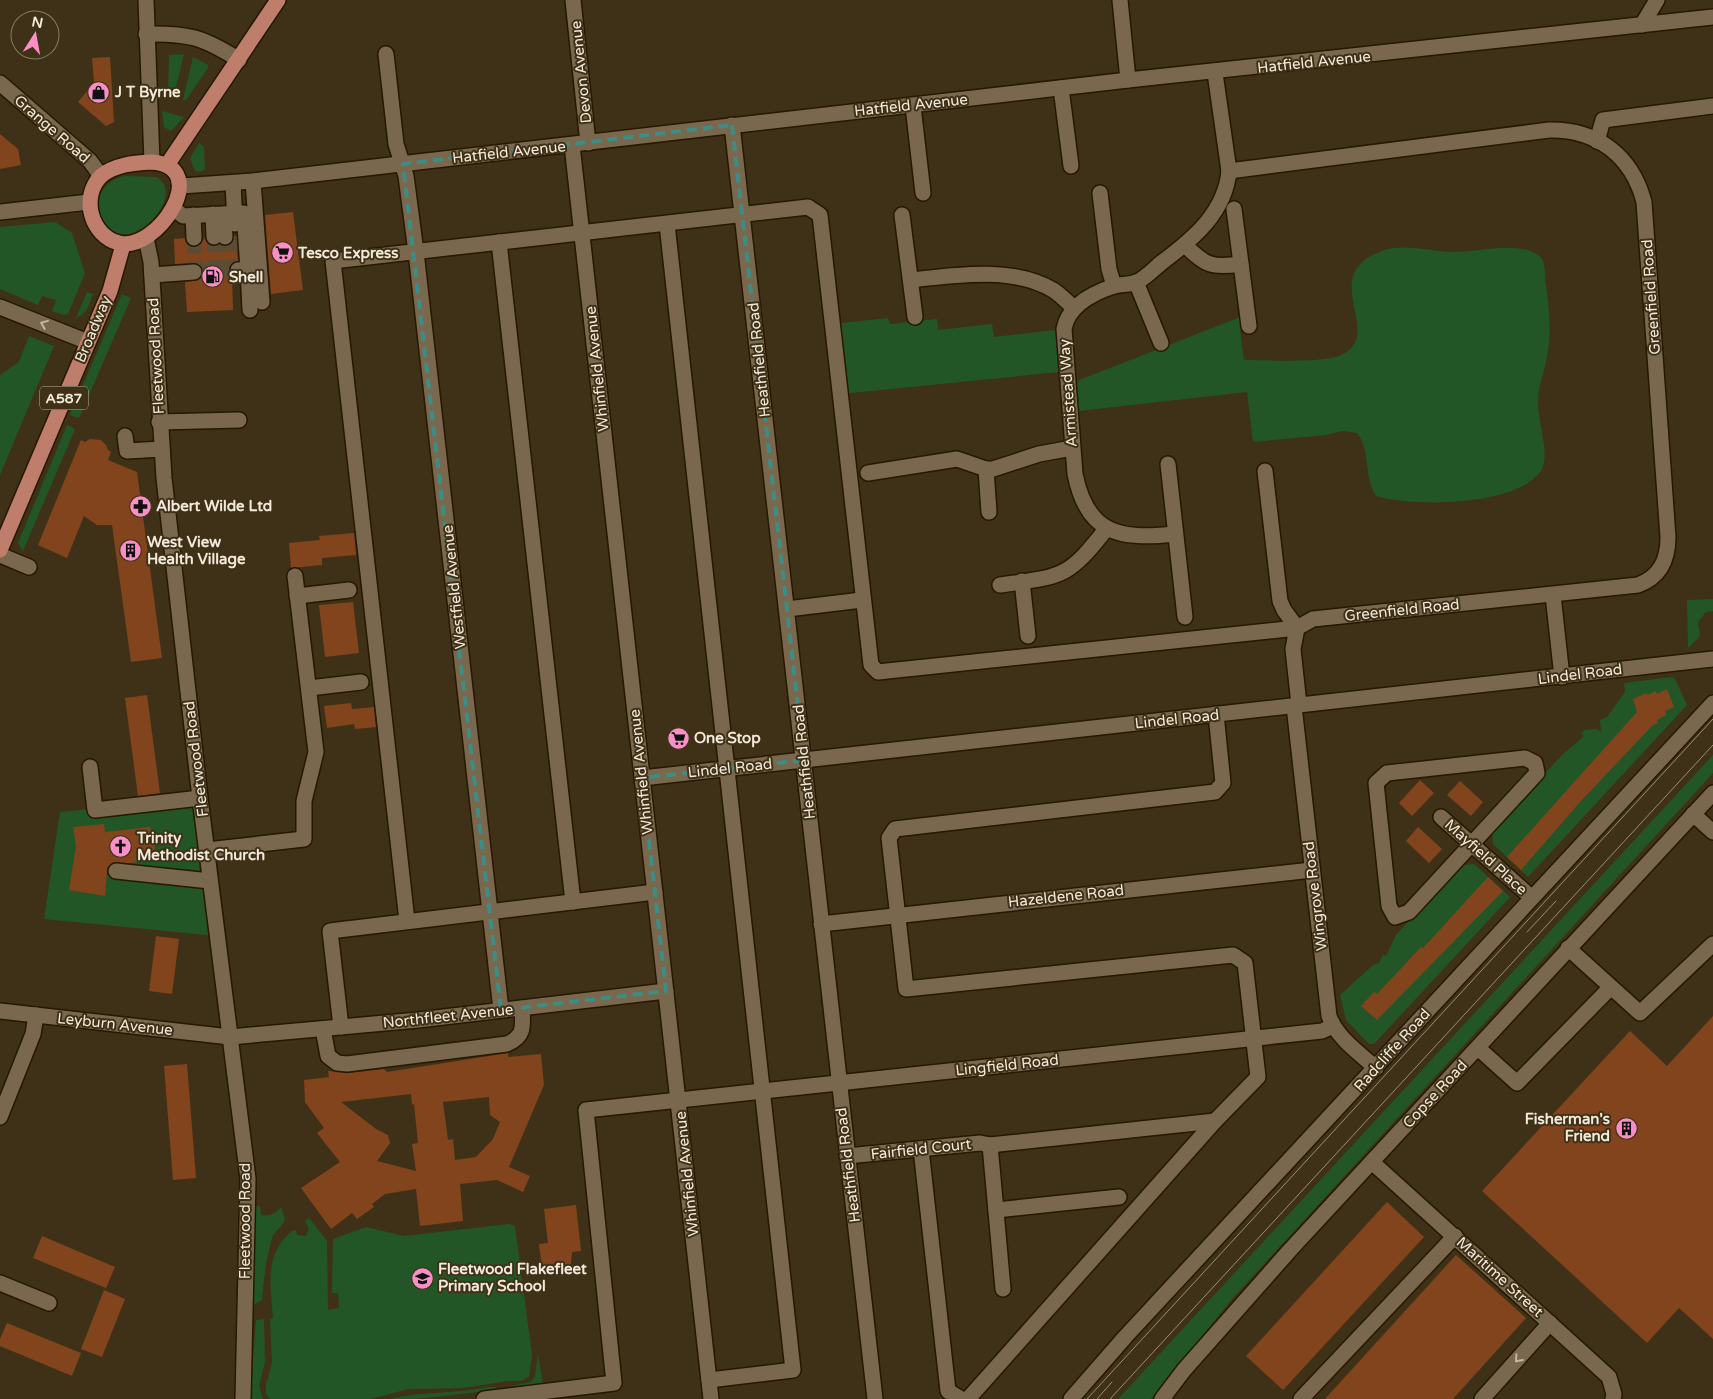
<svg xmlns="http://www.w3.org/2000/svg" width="1713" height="1399" font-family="'Varela Round',sans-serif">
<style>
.green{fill:#225626}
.building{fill:#82441d;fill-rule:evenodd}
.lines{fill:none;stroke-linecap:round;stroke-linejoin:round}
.minor-tunnel{stroke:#5a4d34;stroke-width:15;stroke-dasharray:15 8;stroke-linecap:butt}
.minor-casing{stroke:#261801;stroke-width:18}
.major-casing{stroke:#261801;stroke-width:18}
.minor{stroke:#79684e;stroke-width:15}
.major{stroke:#bf7e6b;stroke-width:15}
.tram{stroke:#998d79;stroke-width:1}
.oneway{stroke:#c2b5a2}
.marked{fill:none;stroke:#3d8d84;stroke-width:4;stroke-dasharray:10 6;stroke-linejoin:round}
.labels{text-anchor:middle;stroke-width:4;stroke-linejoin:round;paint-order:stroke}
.shield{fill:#3f3117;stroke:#bdb2a0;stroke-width:1}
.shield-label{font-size:14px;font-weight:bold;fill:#f3e9da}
.street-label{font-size:15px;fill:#f3e9da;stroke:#3f3117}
.poi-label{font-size:15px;font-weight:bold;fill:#f3e9da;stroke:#3f3117;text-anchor:start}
</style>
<rect width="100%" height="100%" fill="#3f3117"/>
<!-- green -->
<g class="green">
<polygon points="184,54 174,95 168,97 169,55"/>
<polygon points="193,57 208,65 208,68 186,100 183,100"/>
<polygon points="162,111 184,117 171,131 164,127"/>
<polygon points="199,143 204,147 205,169 200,172 195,171 190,158"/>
<path d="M125 176 156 177C192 196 119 268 100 216 93 198 106 179 125 176Z"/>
<polygon points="55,222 72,233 85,273 68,314 64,315 52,311 56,300 42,296 38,305 0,289 0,227"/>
<path d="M1500 248C1513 248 1533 247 1542 259 1546 266 1545 278 1546 285 1549 309 1552 332 1547 356 1545 371 1538 386 1538 401 1537 419 1551 457 1541 471 1515 507 1414 507 1376 496 1362 472 1372 453 1357 433L1342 431 1326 435 1253 442 1247 392 1070 412 1069 384 1248 314 1249 326 1240 330 1244 360C1267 360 1320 363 1339 356 1389 336 1314 275 1382 251 1402 243 1429 251 1450 252 1467 252 1483 249 1500 248Z"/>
<path d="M87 292 93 294C89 305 87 314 76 318Z"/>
<polygon points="122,294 131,298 79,418 70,415"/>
<polygon points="888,318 890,324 937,319 938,330 992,324 994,337 1064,329 1069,371 841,394 833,324"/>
<polygon points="29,336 54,346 0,475 0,375 19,362"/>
<polygon points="67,425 75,429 23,551 18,543"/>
<polygon points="1713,599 1713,611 1706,612 1698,622 1700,636 1688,648 1687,600"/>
<polygon points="1672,677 1675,679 1687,705 1528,877 1493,844 1492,830 1563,754 1584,736 1581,734 1585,730 1597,729 1601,732 1600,720 1607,717 1625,692 1624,683"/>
<polygon points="1713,755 1713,773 1232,1299 1151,1399 1118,1399"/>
<polygon points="200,798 217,936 44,919 60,812"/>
<polygon points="1474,864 1510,897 1374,1044 1369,1044 1346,1020 1340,995 1373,965 1379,963 1383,955 1386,956 1396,935 1460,865"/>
<path d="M255 1205 260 1206 261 1215C269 1217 275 1214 281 1207L285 1219C283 1227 274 1231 272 1238 266 1259 264 1278 262 1300L253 1305Z"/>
<path d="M309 1218 327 1241 328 1310 339 1308 338 1293H332L333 1239 366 1227 404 1236 509 1224 515 1226 532 1355 529 1377 520 1381H508L463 1388 409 1389 370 1399H270L266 1394V1385L272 1363 270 1319 273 1318C271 1286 263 1255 292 1231L296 1230 297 1235 306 1236 309 1228 305 1221Z"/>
<polygon points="264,1319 265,1362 259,1386 263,1399 250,1399 256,1320"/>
<polygon points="538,1354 543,1385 511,1388 511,1386 531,1382 535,1376"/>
<path d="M488 1387H496L497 1390 416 1399H389C422 1391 455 1394 488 1387Z"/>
</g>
<!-- building -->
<g class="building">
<polygon points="110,57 114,122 106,126 78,102 94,83 92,58"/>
<polygon points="0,134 18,149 21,165 0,169"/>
<polygon points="293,212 303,290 271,294 265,215"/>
<polygon points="234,236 236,236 238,261 232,263 229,270 232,276 233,310 187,312 185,282 199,280 203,271 198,263 175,264 174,239 185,238 186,243 194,247 199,246 205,238 210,245 225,246 230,245"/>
<polygon points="90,439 101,440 106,445 108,450 111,452 108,460 137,472 162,658 131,662 112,525 97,525 84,516 67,558 38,545 81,440 85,442"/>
<polygon points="354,533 356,555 322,558 322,565 291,568 289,543 320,540 319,536"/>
<polygon points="353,602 359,653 325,657 319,605"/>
<polygon points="1667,689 1674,707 1665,711 1666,715 1657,720 1658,723 1653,725 1581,801 1521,870 1507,857 1637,712 1633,699 1646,693 1647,695 1656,691 1657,694"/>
<polygon points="147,695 160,793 138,796 125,698"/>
<polygon points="351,703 352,709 374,707 376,727 355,729 354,724 327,728 324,706"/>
<polygon points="1420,780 1434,793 1412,816 1399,803"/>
<polygon points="1460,781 1483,802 1471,816 1447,795"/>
<polygon points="104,824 105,832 150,827 155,843 154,859 131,863 112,863 107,870 105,896 69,890 76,846 73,827"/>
<polygon points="1418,827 1442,849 1429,863 1406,841"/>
<polygon points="1488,877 1503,891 1377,1020 1361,1006 1374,992 1377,994 1421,947 1423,948"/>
<polygon points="156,936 179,939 172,994 149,991"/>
<polygon points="1713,1016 1713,1339 1679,1308 1647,1343 1482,1191 1630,1031 1667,1066"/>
<path d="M508 1053V1057L541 1054 544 1085 509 1167 530 1176 523 1192 497 1180 460 1184 463 1221 420 1226 416 1189 385 1194 372 1204 374 1207 357 1219 352 1213 331 1229 301 1188 340 1162 317 1133 324 1128 305 1102 304 1080 329 1077 328 1071 348 1073 384 1069 387 1072ZM411 1094 412 1105 414 1104 418 1143 412 1144 416 1171 377 1161 390 1143 388 1135 376 1129 341 1102ZM489 1097 490 1115 500 1122 493 1139 476 1157 455 1160 453 1139 448 1140 443 1102Z"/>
<polygon points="187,1064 196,1178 173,1180 164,1066"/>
<polygon points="1387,1202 1424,1237 1283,1390 1246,1356"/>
<polygon points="576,1205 581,1251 572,1252 571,1264 542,1267 539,1244 548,1243 544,1209"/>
<polygon points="42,1236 115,1267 106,1288 33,1258"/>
<polygon points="1456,1255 1526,1318 1453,1399 1325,1399"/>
<polygon points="104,1290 125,1299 102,1357 81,1349"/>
<polygon points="7,1323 81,1353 72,1376 0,1346 0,1339"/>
</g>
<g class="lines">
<!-- minor-tunnel -->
<g class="minor-tunnel">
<polyline points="235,236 237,266"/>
<polyline points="214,237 216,271"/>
<polyline points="225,237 227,270"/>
<polyline points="194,238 196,272"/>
<polyline points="194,272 231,270"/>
</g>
<defs>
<g id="minor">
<polyline points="146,0 152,162"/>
<polyline points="573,0 588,143"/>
<polyline points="1120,0 1128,80"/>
<polyline points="1642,25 1657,0"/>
<path d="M146 34C188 33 203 37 239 60"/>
<polyline points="386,54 396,144 406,176 416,252 501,1010"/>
<path d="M1215 73 1229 171 1549 130C1597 129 1632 156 1644 202L1668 537C1668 560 1660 577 1638 585L1313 619 1297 628 1284 610 1280 601 1265 471"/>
<polyline points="0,83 90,161 101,176"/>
<polyline points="1061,88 1071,166"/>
<polyline points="913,106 923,193"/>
<polyline points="732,125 875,1399"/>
<polyline points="1597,141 1603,120 1713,106"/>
<polyline points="572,145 711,1399"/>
<polyline points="253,181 262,302"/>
<polyline points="233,183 235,224"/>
<polyline points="181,186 253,181 1128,80 1713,17"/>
<polyline points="1100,193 1109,269 1114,286"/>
<polyline points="173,208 183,216 244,213 248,269 238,270"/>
<polyline points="1234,209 1249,326"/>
<polyline points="0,212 89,202"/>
<polyline points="213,214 214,237"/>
<polyline points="224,214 225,237"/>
<polyline points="193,215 194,238"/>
<polyline points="902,215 915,317"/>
<polyline points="667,224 793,1370 709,1380"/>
<polyline points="146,238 151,262 164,478 200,798 248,1179 243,1399"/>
<polyline points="499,242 573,902"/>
<path d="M1185 245C1205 266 1213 268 1241 264"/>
<polyline points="248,269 250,310"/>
<polyline points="152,275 194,272"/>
<path d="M911 280C955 275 1013 266 1053 290 1061 295 1067 302 1074 308"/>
<polyline points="1136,282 1161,343"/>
<polyline points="0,307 88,342"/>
<polyline points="159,422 239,420"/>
<polyline points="125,436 127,451 162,449"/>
<polyline points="1168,464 1185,617"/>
<polyline points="986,469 989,512"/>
<polyline points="868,473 957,459 986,469 993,469 1039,454 1072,448"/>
<path d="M1175 534C1119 540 1087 534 1075 474L1064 329C1068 306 1093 293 1114 286 1121 284 1130 285 1137 282 1145 278 1154 269 1161 263 1193 239 1225 213 1229 171"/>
<polyline points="0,555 29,567"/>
<polyline points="1022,581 1028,636"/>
<path d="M1000 585C1063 576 1067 579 1107 528"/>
<polyline points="1553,595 1562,677"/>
<polyline points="297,596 349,590"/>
<polyline points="787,609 862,600"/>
<polyline points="309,688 361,682"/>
<path d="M1294 706 1329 1016C1337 1038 1359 1053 1376 1068"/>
<polygon points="1525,758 1535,763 1537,773 1409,912 1395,917 1389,906 1376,783 1387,773"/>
<polyline points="90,767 95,810 200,798"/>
<polyline points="642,778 1713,659"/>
<polyline points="1693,814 1713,832"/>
<polyline points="1441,817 1531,897"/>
<polyline points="207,850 304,839 304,801 316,752 295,576"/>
<polyline points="116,871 210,881"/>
<polyline points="407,921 333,261 808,207 820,215 871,665 878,672 1297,628 1293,649 1299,705"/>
<polyline points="821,924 1312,870"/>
<polyline points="1568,948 1640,1013 1713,944"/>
<polyline points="0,1011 230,1037 418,1020 666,991"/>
<polyline points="341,1027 330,931 655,892"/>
<path d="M323 1029 328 1056 337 1063 347 1064 507 1044C525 1036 523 1026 522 1008"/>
<polyline points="1478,1048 1517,1083 1611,987"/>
<polyline points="0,1117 33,1034 36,1015"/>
<polyline points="990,1145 1215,1121"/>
<polyline points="921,1149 948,1391 961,1399"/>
<polyline points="847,1156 980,1143 990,1145 1003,1289"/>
<polyline points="1373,1163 1609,1377 1614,1394 1613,1399"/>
<polyline points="996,1210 1119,1197"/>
<polyline points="0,1283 49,1303"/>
<polyline points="484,1399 614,1383 586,1110 1322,1031 1333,1026"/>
<polyline points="968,1399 1215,1121 1258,1077 1245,963 1233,955 906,989 889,838 895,829 1215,792 1223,783 1216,714"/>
<polyline points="1071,1399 1126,1336 1713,703"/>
<polyline points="1162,1399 1184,1370 1290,1250 1713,793"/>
<polyline points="1301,1399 1455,1236"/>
<polyline points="1482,1399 1550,1323"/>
</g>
<g id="major">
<path d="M152 162C214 167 156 253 119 243 91 236 80 197 101 176 115 164 135 163 152 162Z"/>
<polyline points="167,165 278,0"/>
<polyline points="0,550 110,291 123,245"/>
</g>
</defs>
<!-- minor casing -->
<use href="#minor" class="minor-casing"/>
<!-- major casing -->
<use href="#major" class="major-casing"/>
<!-- minor -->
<use href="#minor" class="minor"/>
<!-- major -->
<use href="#major" class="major"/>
<!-- tram -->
<g class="tram">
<polyline points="1527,932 1556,901"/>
<polyline points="1087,1399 1713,719"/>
<polyline points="1097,1399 1112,1382"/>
<polyline points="1110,1399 1713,745"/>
</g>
</g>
<!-- one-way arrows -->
<defs><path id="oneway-chevron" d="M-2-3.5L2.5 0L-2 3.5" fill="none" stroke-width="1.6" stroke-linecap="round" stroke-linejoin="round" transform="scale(1.25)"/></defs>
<g class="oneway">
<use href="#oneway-chevron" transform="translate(44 324) rotate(-158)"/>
<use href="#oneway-chevron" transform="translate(1518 1359) rotate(132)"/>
</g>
<!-- marked area -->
<path class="marked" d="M732 125 804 760 642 778 666 991 501 1010 403 164Z"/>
<!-- icons -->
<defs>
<symbol id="shop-disc" viewBox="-11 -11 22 22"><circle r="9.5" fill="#fa8fc7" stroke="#3f3117"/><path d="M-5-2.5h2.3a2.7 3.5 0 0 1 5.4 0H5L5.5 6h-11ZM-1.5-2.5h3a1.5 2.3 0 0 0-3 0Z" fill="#111"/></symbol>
<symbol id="supermarket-disc" viewBox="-11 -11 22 22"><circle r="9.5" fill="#fa8fc7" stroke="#3f3117"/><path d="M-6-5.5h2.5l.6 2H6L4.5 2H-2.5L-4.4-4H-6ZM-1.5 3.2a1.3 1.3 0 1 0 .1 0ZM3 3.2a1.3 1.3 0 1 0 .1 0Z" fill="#111"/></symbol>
<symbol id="fuel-disc" viewBox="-11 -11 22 22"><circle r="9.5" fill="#fa8fc7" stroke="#3f3117"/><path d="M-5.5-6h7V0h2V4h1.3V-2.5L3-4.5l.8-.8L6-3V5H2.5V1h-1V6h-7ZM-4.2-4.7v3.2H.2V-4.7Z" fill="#111"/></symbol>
<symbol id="pharmacy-disc" viewBox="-11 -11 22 22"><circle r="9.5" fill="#fa8fc7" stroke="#3f3117"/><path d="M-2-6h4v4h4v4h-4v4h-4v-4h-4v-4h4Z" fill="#111"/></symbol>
<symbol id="building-disc" viewBox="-11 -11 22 22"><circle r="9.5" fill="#fa8fc7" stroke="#3f3117"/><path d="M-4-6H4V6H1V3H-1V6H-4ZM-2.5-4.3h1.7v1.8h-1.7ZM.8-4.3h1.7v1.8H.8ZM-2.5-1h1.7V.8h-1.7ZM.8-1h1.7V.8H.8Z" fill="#111"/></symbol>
<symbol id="church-disc" viewBox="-11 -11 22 22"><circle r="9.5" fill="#fa8fc7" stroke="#3f3117"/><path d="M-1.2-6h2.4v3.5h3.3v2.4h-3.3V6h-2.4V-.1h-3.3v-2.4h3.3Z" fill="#111"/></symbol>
<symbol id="school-disc" viewBox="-11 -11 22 22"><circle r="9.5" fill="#fa8fc7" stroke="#3f3117"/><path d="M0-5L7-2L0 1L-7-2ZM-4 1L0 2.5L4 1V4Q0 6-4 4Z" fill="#111"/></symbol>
</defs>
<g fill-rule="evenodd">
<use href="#shop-disc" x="86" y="80" width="25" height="25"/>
<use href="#supermarket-disc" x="270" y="240" width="25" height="25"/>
<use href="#fuel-disc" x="200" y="264" width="25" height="25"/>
<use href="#pharmacy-disc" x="128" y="494" width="25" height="25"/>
<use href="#building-disc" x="118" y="538" width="25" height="25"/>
<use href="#supermarket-disc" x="666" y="726" width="25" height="25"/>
<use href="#church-disc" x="108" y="834" width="25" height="25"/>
<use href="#building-disc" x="1614" y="1116" width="25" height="25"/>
<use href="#school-disc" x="410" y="1266" width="25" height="25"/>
</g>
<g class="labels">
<!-- shield labels -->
<rect class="shield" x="40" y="386.5" width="48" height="23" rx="4"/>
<g class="shield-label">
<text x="64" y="403">A587</text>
</g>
<!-- street labels -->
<g class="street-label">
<text transform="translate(1314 62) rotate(-6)" y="5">Hatfield Avenue</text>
<text transform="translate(581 72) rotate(-96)" y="5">Devon Avenue</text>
<text transform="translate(911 105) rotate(-6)" y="5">Hatfield Avenue</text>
<text transform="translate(52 129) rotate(41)" y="5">Grange Road</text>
<text transform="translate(509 152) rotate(-6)" y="5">Hatfield Avenue</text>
<text transform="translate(1651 297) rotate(-94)" y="5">Greenfield Road</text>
<text transform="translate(93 329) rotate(-67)" y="5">Broadway</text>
<text transform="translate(156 356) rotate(-93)" y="5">Fleetwood Road</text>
<text transform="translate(759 360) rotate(-96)" y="5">Heathfield Road</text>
<text transform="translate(597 369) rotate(-96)" y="5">Whinfield Avenue</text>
<text transform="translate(1068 393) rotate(-94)" y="5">Armistead Way</text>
<text transform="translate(454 587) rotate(-96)" y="5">Westfield Avenue</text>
<text transform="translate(1402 610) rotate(-6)" y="5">Greenfield Road</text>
<text transform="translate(1580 674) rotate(-7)" y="5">Lindel Road</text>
<text transform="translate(1177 719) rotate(-6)" y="5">Lindel Road</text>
<text transform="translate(196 759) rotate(-97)" y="5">Fleetwood Road</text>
<text transform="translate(804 762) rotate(-96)" y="5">Heathfield Road</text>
<text transform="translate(730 768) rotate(-6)" y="5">Lindel Road</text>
<text transform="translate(641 772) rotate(-96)" y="5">Whinfield Avenue</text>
<text transform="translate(1486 857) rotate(42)" y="5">Mayfield Place</text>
<text transform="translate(1066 896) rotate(-6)" y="5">Hazeldene Road</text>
<text transform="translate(1315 896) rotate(-97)" y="5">Wingrove Road</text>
<text transform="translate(448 1016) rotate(-6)" y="5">Northfleet Avenue</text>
<text transform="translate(115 1024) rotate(6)" y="5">Leyburn Avenue</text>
<text transform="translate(1392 1050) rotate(-48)" y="5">Radcliffe Road</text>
<text transform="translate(1007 1065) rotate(-6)" y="5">Lingfield Road</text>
<text transform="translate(1435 1094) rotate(-47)" y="5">Copse Road</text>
<text transform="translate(921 1149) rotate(-6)" y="5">Fairfield Court</text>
<text transform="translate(848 1165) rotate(-97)" y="5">Heathfield Road</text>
<text transform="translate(687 1174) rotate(-96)" y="5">Whinfield Avenue</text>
<text transform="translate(245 1221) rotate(-90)" y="5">Fleetwood Road</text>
<text transform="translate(1500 1277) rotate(42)" y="5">Maritime Street</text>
</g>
<!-- poi labels -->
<g class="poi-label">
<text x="115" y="97">J T Byrne</text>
<text x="298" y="258">Tesco Express</text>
<text x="229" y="282">Shell</text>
<text x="156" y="511">Albert Wilde Ltd</text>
<text x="147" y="547">West View<tspan x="147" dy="17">Health Village</tspan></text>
<text x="694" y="743">One Stop</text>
<text x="137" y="843">Trinity<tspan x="137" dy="17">Methodist Church</tspan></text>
<text x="1610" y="1124" text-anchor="end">Fisherman's<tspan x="1610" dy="17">Friend</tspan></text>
<text x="438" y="1274">Fleetwood Flakefleet<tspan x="438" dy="17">Primary School</tspan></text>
</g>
</g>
<!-- north arrow -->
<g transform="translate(35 35) rotate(11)"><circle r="24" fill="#3f3117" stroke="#877b65"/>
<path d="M0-4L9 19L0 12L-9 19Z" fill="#fa8fc7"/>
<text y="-8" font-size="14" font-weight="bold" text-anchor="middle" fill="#f3e9da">N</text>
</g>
</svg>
